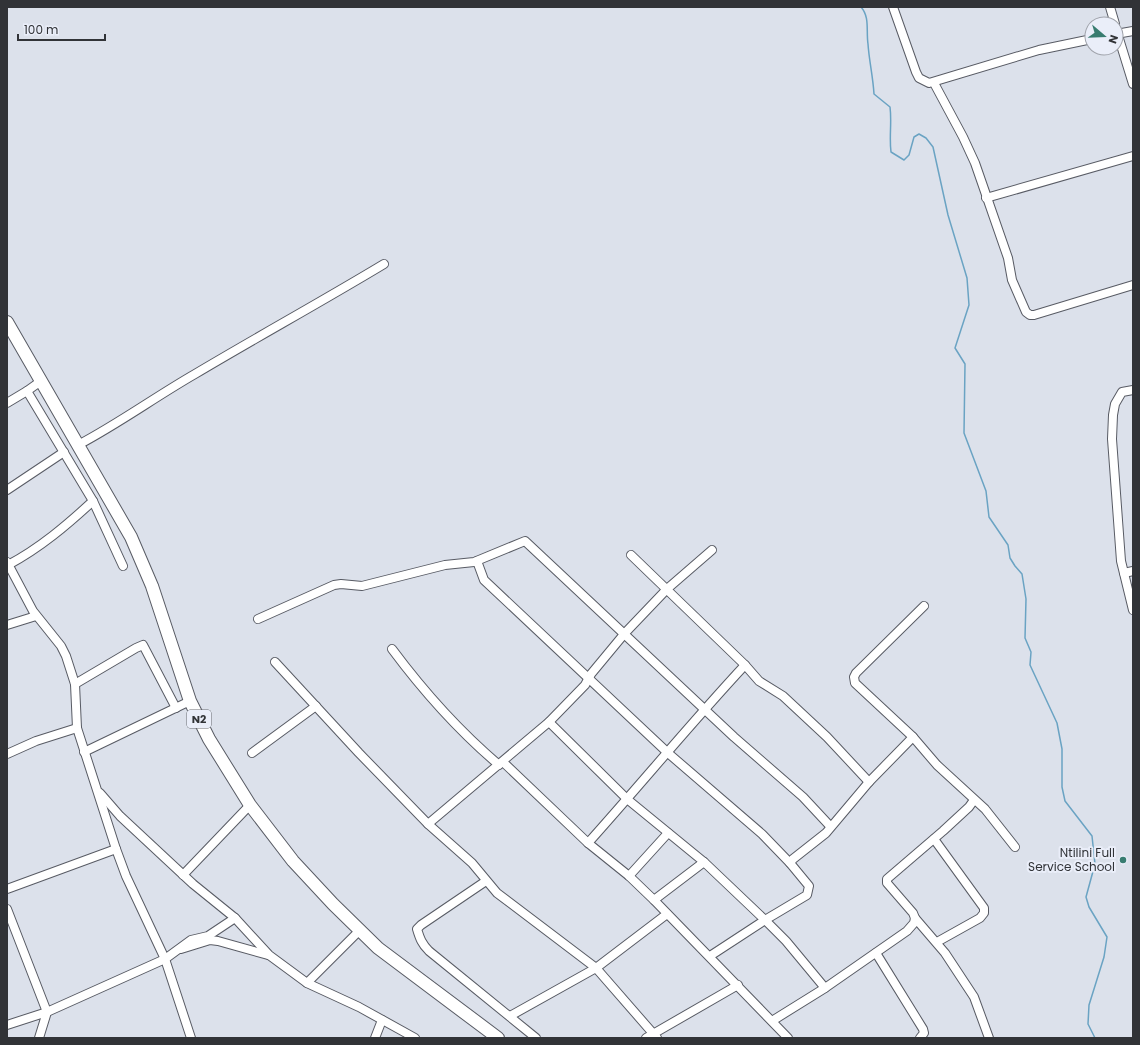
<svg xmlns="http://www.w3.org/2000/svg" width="1140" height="1045" font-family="Poppins,sans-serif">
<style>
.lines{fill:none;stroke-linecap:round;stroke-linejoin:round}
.stream{stroke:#6aa3c3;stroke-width:1.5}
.minor-casing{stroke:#585b64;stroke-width:10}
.highway-casing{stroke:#585b64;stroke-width:14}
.minor{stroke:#fff;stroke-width:8}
.highway{stroke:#fff;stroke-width:12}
.poi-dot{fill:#387c70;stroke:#eaeef9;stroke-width:1.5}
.labels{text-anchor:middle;stroke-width:4;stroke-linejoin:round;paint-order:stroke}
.shield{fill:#eaeef9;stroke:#686b71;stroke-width:1}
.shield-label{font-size:11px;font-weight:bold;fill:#313337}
.poi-label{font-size:12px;fill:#313337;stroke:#eaeef9;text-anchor:end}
</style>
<rect width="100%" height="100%" fill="#dce1eb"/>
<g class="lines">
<!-- stream -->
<path class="stream" d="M861 7C870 17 866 31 868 44 869 60 873 77 874 94L890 107C892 122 889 137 891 152L904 160 909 155 914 137 919 134 926 138 933 147 948 215 967 278 969 305 955 348 965 364 964 433 986 491 989 517 1008 545 1010 558 1015 566 1022 574 1026 599 1025 638 1031 652 1030 665 1057 723 1062 749V787L1065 801 1092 836 1095 864 1086 897 1089 907 1107 937 1104 957 1089 1005 1088 1024 1095 1038"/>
<defs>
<g id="minor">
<polyline points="893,7 916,72 919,78 929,83 1039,50 1092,39"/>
<polyline points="1110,7 1115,24"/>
<polyline points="1116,29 1133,84"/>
<polyline points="1116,34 1133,31"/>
<polyline points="934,83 963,137 975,163 1008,258 1012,280 1026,312 1030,315 1034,315 1133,285"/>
<polyline points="986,198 1133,156"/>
<polyline points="41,381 27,391 93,501 123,566"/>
<polyline points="1133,390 1122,392 1115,404 1113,415 1112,439 1121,561 1133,610"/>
<polyline points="7,403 27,391"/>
<path d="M78 445C118 424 155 397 195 374 257 337 321 302 384 264"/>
<polyline points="7,490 64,452"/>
<polyline points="631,555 745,665 759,681 783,696 827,737 869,782"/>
<polyline points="477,561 484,580 668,753 762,834 790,863"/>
<polyline points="7,562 33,611 61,646 66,656 75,684 77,728 116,849 126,876 165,959 191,1038"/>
<path d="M8 565C40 548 67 525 93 501"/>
<polyline points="1124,573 1133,571"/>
<polyline points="924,606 856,673 854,677 855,683 913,737 937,765 985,809 1015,847"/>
<polyline points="258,619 334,585 341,584 362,586 445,565 474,562 525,541 734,737 803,797 830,826"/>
<polyline points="7,625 36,616"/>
<path d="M392 649C424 692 459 731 499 765"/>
<polyline points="275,662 359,753 428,824 472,863 497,893 596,968 657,1038"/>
<polyline points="75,684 136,648 143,645 176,708"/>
<polyline points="549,722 627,799 704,862 765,920 786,941 825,988"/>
<polyline points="84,752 190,701"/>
<polyline points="252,753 316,706"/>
<polyline points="7,754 36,741 77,728"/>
<polyline points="503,762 588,843 629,876 654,900 788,1038"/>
<polyline points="100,793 120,816 193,884 235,918 269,955 307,983 359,1007 415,1038"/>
<polyline points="428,824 549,722 585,685 591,674 625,633 667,589 712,550"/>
<polyline points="934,839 984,908 984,913 980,918 937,942"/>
<path d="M588 843C641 784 691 723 745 665"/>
<polyline points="183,875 250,805"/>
<polyline points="629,876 668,833"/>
<path d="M486 881 421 925 417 929C420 939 422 944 429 951L536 1038"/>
<polyline points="7,889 116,849"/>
<polyline points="654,900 704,862"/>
<polyline points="7,909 47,1012 39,1038"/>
<polyline points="915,918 945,953 974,997 989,1038"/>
<polyline points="181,949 210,940 218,941 268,955"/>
<polyline points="876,953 923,1029 924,1033 920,1038"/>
<polyline points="710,956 765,920 807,895 809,886 790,863 793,859 826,833 869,782 913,737"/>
<polyline points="307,983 360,930"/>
<polyline points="510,1016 596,968 667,914"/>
<polyline points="772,1021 825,988 907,931 914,923 915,918 913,913 887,883 887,879 943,831 969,807 974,800"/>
<polyline points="7,1025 47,1012 165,959 191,940 208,936 235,918"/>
<polyline points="375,1038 382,1020"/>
<polyline points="646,1038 738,985"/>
</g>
<polyline id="highway" points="7,322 131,537 152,586 190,701 209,739 250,805 293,861 333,904 378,948 498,1038"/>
</defs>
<!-- minor casing -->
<use href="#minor" class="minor-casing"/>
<!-- highway casing -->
<use href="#highway" class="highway-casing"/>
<!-- minor -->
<use href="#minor" class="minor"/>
<!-- highway -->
<use href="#highway" class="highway"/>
</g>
<!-- markers -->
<circle class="poi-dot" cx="1123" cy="860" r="4"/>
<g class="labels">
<!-- shield labels -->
<rect class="shield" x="187" y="710" width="24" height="18" rx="3"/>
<g class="shield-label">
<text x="199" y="723">N2</text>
</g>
<!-- poi labels -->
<g class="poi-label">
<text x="1115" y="857">Ntilini Full<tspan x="1115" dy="14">Service School</tspan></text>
</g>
</g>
<!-- border -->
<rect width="1140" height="1045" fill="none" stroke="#313337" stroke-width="16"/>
<!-- north arrow -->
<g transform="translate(1104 36) rotate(109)"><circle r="19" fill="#eaeef9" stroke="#a0a3ab"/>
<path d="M0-3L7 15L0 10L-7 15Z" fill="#387c70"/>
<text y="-6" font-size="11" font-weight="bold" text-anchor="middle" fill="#313337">N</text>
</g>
<!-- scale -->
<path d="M18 34v6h87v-6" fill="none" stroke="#313337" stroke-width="2"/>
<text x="24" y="34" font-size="12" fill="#313337" stroke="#eaeef9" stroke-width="3" paint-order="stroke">100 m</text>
</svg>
